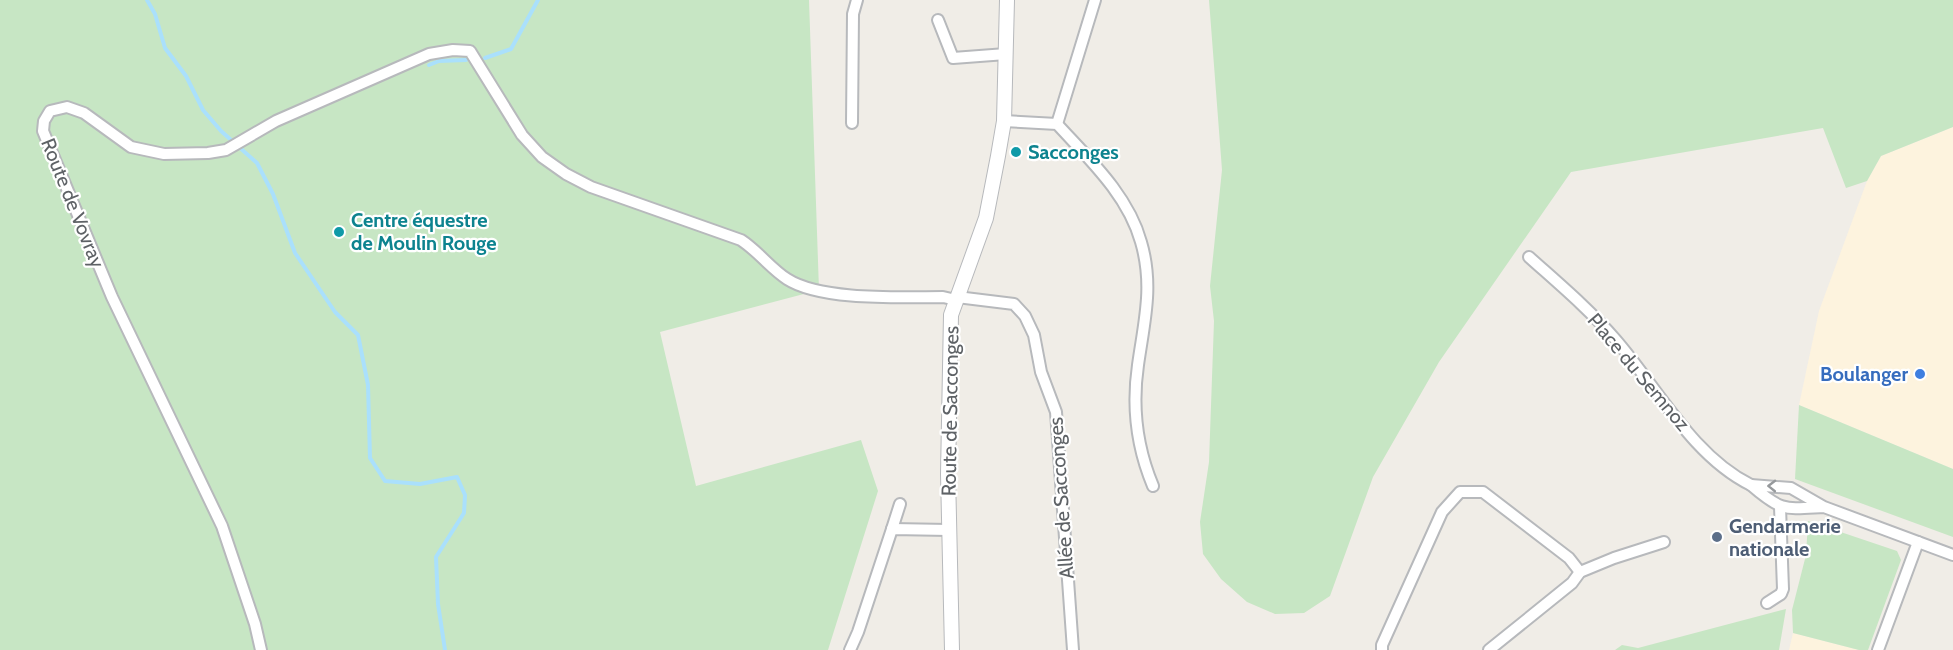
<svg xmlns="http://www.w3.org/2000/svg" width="1953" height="650" font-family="Cabin,sans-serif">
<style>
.commercial{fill:#fdf3de}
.green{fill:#c7e6c4}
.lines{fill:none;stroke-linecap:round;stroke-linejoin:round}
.stream{stroke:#aae0fc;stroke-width:4}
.minor-casing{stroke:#b7b9bc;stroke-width:14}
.tertiary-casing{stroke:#b7b9bc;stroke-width:16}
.minor{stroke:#fff;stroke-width:10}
.tertiary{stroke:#fff;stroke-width:14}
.oneway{stroke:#96999c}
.culture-dot{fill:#0f9aa8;stroke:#fff;stroke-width:2}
.shop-dot{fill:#3f7fe0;stroke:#fff;stroke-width:2}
.service-dot{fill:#5c6f8a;stroke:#fff;stroke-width:2}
.labels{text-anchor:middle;stroke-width:4.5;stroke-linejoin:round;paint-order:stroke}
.culture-label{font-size:20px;font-weight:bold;fill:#0d838f;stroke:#fff;text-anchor:start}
.street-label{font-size:20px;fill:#5e6266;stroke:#fff}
.shop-label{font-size:20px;font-weight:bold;fill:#366cbe;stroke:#fff;text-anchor:end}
.service-label{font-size:20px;font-weight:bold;fill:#4e5e75;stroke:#fff;text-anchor:start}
</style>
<rect width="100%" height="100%" fill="#f0ede7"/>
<!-- commercial -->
<g class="commercial">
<polygon points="1953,127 1953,469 1799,405 1819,311 1867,181 1881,156"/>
<polygon points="1793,633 1859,650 1789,650"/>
</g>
<!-- green -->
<g class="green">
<polygon points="0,0 809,0 819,290 660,332 696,486 861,440 878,491 828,650 0,650"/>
<polygon points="1209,0 1953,0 1953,127 1881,156 1867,181 1846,188 1823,128 1571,172 1439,362 1373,477 1330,596 1304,613 1275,614 1247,602 1221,579 1203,554 1200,522 1209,462 1214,321 1210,286 1222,170"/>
<polygon points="1799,405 1953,469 1953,537 1795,479"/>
<polygon points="1808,521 1897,551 1901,560 1868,650 1859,650 1793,633 1792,610 1806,555"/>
<polygon points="1786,609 1779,650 1615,650 1622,645 1638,648"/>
</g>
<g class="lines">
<!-- stream -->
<g class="stream">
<polyline points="147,0 155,14 165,48 186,76 203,110 221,131 257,163 273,194 295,253 335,312 358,335 368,385 370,458 385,481 420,484 457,477 465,495 464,513 436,557 438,604 445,650"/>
<polyline points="485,58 511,49 538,0"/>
<polyline points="429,65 439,61 466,60"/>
</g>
<defs>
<g id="minor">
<polyline points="938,20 953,58 1006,54"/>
<path d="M1004 121 1057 124C1089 159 1128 195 1141 242 1154 286 1144 322 1138 365 1132 406 1137 448 1153 486"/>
<polyline points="852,123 853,14 857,0"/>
<polyline points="1057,124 1095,0"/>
<path d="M1529 257C1558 283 1589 309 1615 339 1657 387 1692 456 1751 485"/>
<polyline points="957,297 1014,304 1025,316 1034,335 1041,372 1056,412 1073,650"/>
<path d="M1824 507C1785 509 1782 512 1751 485L1791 488 1824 507 1953 555"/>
<polyline points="892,529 900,504"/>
<polyline points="1767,603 1781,594 1783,589 1780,507"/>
<path d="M261 650 255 624 222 526 112 297 43 131 44 121 50 111 67 107 84 113 131 147 164 154 208 153 226 150 276 121 429 54 453 50 470 51 522 135 542 157 566 174 591 187 741 240C758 251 770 268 787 279 821 301 901 297 943 297L956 300"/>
<polyline points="850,650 858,632 892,529 949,530"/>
<polyline points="1382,650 1382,645 1442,512 1460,492 1483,492 1569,558 1580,572"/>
<polyline points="1489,650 1572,583 1580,572 1614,558 1664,542"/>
<polyline points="1878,650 1918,542"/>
</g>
<polyline id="tertiary" points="952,650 948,474 951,315 986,218 998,156 1004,121 1007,0"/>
</defs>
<!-- minor casing -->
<use href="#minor" class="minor-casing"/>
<!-- tertiary casing -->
<use href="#tertiary" class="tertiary-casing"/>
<!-- minor -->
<use href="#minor" class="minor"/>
<!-- tertiary -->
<use href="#tertiary" class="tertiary"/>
</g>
<!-- one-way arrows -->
<defs><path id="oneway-chevron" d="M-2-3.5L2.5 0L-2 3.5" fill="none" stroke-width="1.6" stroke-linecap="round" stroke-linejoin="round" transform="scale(1.5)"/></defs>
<use class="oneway" href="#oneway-chevron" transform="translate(1772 486) rotate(-179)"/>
<!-- markers -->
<g class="culture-dot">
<circle cx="1016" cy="152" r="6"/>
<circle cx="339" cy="232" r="6"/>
</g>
<circle class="shop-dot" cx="1920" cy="374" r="6"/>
<circle class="service-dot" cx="1717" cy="537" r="6"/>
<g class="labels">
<!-- culture labels -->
<g class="culture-label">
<text x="1028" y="159">Sacconges</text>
<text x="351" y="227">Centre équestre<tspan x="351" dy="23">de Moulin Rouge</tspan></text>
</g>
<!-- street labels -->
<g class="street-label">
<text transform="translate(73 203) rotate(68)" y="7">Route de Vovray</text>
<text transform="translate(1639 372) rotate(50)" y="7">Place du Semnoz</text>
<text transform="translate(950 411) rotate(-89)" y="7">Route de Sacconges</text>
<text transform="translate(1061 498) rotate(-94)" y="7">Allée de Sacconges</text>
</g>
<!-- shop labels -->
<g class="shop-label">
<text x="1908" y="381">Boulanger</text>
</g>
<!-- service labels -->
<g class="service-label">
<text x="1729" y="533">Gendarmerie<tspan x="1729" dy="23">nationale</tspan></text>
</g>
</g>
</svg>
